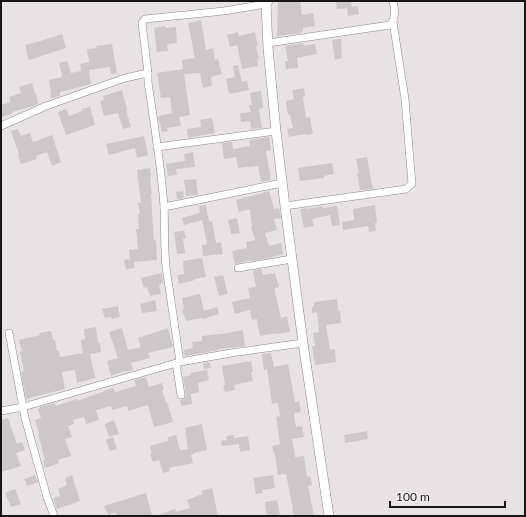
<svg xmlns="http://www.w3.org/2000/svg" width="526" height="517" font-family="Lato,sans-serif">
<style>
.building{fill:#cec7c9}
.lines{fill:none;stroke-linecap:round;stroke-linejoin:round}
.minor-casing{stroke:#8c8688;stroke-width:8}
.tertiary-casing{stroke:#8c8688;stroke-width:10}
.minor{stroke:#fff;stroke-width:7}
.tertiary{stroke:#fff;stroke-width:9}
</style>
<rect width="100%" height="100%" fill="#e9e2e4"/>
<!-- building -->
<g class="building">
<polygon points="278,1 300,1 302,15 313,13 315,26 303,28 303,31 301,32 301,33 277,36"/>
<polygon points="336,1 351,1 352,7 358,6 359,14 348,16 347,8 337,9"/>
<polygon points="201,20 206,50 213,48 215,60 218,59 222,74 211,77 212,86 203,88 200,73 184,74 190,115 179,117 181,126 167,128 168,131 162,132 158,116 172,113 170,97 161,98 157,73 183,69 182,60 195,58 188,23"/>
<polygon points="165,26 165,28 176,27 177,43 167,44 168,51 157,52 154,28"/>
<polygon points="238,32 239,36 255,32 258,46 256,46 259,59 257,59 258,66 242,69 237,45 230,47 227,35"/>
<polygon points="62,34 66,48 29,60 25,45 34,43"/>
<polygon points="341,39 342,51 341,51 342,58 335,60 332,40"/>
<polygon points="303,43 304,46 315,44 317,54 297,58 298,68 286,69 285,61 288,61 285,46"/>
<polygon points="112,44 117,73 111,74 110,67 89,70 91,84 76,88 60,92 60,96 51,98 50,91 51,91 49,80 62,77 61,76 62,75 59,63 67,61 71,73 81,71 80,64 89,62 87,49 97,48 96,46"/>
<polygon points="238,65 242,82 247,80 249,90 229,94 226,79 235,77 233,66"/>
<polygon points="32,83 35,94 36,94 38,104 31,107 29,107 12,112 12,114 1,117 1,105 10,102 9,97 21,93 19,87"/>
<polygon points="304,88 305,96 303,97 306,118 310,117 313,134 306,135 306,134 289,137 287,129 293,128 290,115 288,115 286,101 294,99 292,90"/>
<polygon points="122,90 127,110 126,110 131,127 123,129 118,113 104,116 100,101 104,100 103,96"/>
<polygon points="261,91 263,108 259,109 262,128 251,129 250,121 241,122 240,113 251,112 249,105 252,105 250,93"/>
<polygon points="90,107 95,125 66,135 58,112 66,109 69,116 82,111 82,109"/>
<polygon points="212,118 215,133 188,138 187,129 201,127 200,120"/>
<polygon points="18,129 21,136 30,133 33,142 52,135 61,162 52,166 47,152 36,156 37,159 21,164 18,155 19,154 11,131"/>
<polygon points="144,136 148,155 137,158 135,148 109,155 106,144"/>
<polygon points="269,137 271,150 266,151 271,180 261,182 258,166 238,168 236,157 224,159 222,143 232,142 233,149 250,146 249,140"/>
<polygon points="193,152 195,167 176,169 177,175 168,176 166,164 185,161 184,154"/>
<polygon points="367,157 373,189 360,190 357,173 359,173 356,159"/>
<polygon points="332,163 334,174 324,176 324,178 300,181 298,168"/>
<polygon points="150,168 151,177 150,177 152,194 151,194 152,210 153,228 154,241 156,240 157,260 134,262 135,268 126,269 124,260 130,259 129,250 138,249 136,229 139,229 138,214 140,214 138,203 141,203 137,170"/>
<polygon points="196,179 198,195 186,196 184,180"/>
<polygon points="183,191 184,198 177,199 176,192"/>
<polygon points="269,191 274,209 279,208 281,218 274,219 277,230 265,233 269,246 281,243 283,254 269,258 251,261 251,260 235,264 232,251 247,248 246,242 255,240 251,227 252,227 250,209 239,212 236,200 263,193 263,192"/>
<polygon points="206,205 209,222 212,221 216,243 221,242 223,254 203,256 202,245 207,244 202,220 184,225 182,218 200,213 199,206"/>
<polygon points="375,205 377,223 375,223 376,231 369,232 368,226 343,230 342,222 354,220 353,209"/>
<polygon points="323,206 323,208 337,206 340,225 332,226 330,215 312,219 314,226 304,228 300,209 307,208 307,209"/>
<polygon points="237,218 240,233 231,234 228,220"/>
<polygon points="184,231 186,238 183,239 185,253 177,254 174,232"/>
<polygon points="202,258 206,277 194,279 195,280 179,284 177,275 184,274 183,261"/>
<polygon points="262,269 263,275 275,273 279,287 275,288 275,291 281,318 287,316 290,332 276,334 275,333 260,336 257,319 252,320 250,310 235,314 232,302 250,298 248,288 256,287 253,272 254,272 254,270"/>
<polygon points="162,273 163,283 159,284 161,294 150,296 147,287 144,288 141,278"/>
<polygon points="223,275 228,294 219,296 214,277"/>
<polygon points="200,294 204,311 217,307 219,314 203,319 202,318 186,321 182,310 184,309 182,298"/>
<polygon points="337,299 338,311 340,311 341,323 326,325 330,350 335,349 336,362 315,365 312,346 315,346 313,333 319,332 317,312 312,313 312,307 314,306 314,302"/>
<polygon points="155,300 157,311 142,313 140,304"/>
<polygon points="118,306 120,317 112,319 111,317 105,318 102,309"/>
<polygon points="96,327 98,343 100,343 101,352 90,354 95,378 77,383 75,370 62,372 65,389 26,399 21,372 24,371 20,352 22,351 19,340 40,335 39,333 51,331 53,340 55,340 57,351 59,351 60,357 83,353 81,340 85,339 84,329"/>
<polygon points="122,328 128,350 141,347 138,338 168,328 173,347 148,353 150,358 131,363 133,370 125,372 125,371 111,376 107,361 118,358 109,332"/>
<polygon points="243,330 245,346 219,349 219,350 185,356 184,350 193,348 192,342 202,341 202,336 228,333"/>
<polygon points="271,353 274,367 288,364 295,402 299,401 301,412 294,413 296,427 302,426 304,437 292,439 295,457 304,456 307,477 310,476 312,485 308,486 314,516 294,516 292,509 293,509 286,474 278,475 275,456 272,446 280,444 276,417 280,416 278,403 272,404 267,369 264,370 262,354"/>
<polygon points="251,361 253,372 251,372 253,381 234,385 235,390 225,392 223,386 225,385 222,366"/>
<polygon points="210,362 211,368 204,369 203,363"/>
<polygon points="207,370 209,380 198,383 199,392 191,394 192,404 181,406 180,400 184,399 186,395 183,377 191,375 190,373"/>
<polygon points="146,377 149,387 162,383 164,390 162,390 166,402 167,402 173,422 154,427 148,405 128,411 127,406 112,410 111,406 96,410 99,420 86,424 84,417 73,420 74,424 68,426 72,437 65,439 71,456 58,460 59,463 45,468 43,461 45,460 38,434 39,433 35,420 41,418 38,409 40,408 40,407 55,403 56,406 77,399 77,401 113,388 115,392 136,386 134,380"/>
<polygon points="8,418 17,444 22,442 25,450 16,453 21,466 1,472 1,420"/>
<polygon points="114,420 119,434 109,437 105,424"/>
<polygon points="202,424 207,450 194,453 194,454 191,455 193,463 169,468 170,471 163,473 159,460 153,462 150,454 152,453 150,446 168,441 168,437 176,435 180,450 188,449 185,428"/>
<polygon points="367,431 368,439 345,443 344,435"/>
<polygon points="234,435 234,438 248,436 250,450 240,452 239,444 222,446 221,441 227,440 226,436"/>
<polygon points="113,437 117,449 110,451 106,440"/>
<polygon points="35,475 38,482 27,486 24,479"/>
<polygon points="72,475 80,501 57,509 53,498 60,496 58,489 67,485 65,478"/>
<polygon points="273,475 275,488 262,490 263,493 256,494 253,478"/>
<polygon points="212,488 218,516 159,516 159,515 175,509 176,512 190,508 187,500 202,494 202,491"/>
<polygon points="15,489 21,504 11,507 5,493"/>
<polygon points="146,493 152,516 116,516 116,512 108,515 104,506"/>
<polygon points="277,500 280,516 267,516 265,502"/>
</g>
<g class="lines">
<defs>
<g id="minor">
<path d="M268 43 390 25C396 19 395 9 393 1"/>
<polyline points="148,73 142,23 145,19 224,11 266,4"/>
<path d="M1 126 46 106 125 78 148 73V82C154 123 161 165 164 206 165 226 164 247 166 267L180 362"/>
<polyline points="157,147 276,131"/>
<polyline points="285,206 406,189 412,184 405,99 393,22"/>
<polyline points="164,207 282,183"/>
<polyline points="238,268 292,259"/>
<polyline points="9,333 25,418 47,497 54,516"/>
<polyline points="176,363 181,395"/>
<polyline points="1,411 23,407 180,362 231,353 303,343"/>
</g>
<polyline id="tertiary" points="268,1 266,4 268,48 276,131 285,206 303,343 329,516"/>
</defs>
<!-- minor casing -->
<use href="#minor" class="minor-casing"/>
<!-- tertiary casing -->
<use href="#tertiary" class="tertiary-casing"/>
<!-- minor -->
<use href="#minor" class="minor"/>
<!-- tertiary -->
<use href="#tertiary" class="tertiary"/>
</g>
<!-- border -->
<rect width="526" height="517" fill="none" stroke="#171516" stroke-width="4"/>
<!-- scale -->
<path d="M390 501v6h115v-6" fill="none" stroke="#171516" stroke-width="2"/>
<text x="396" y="501" font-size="12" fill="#171516" stroke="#f6eff1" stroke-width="3" paint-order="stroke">100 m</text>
</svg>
